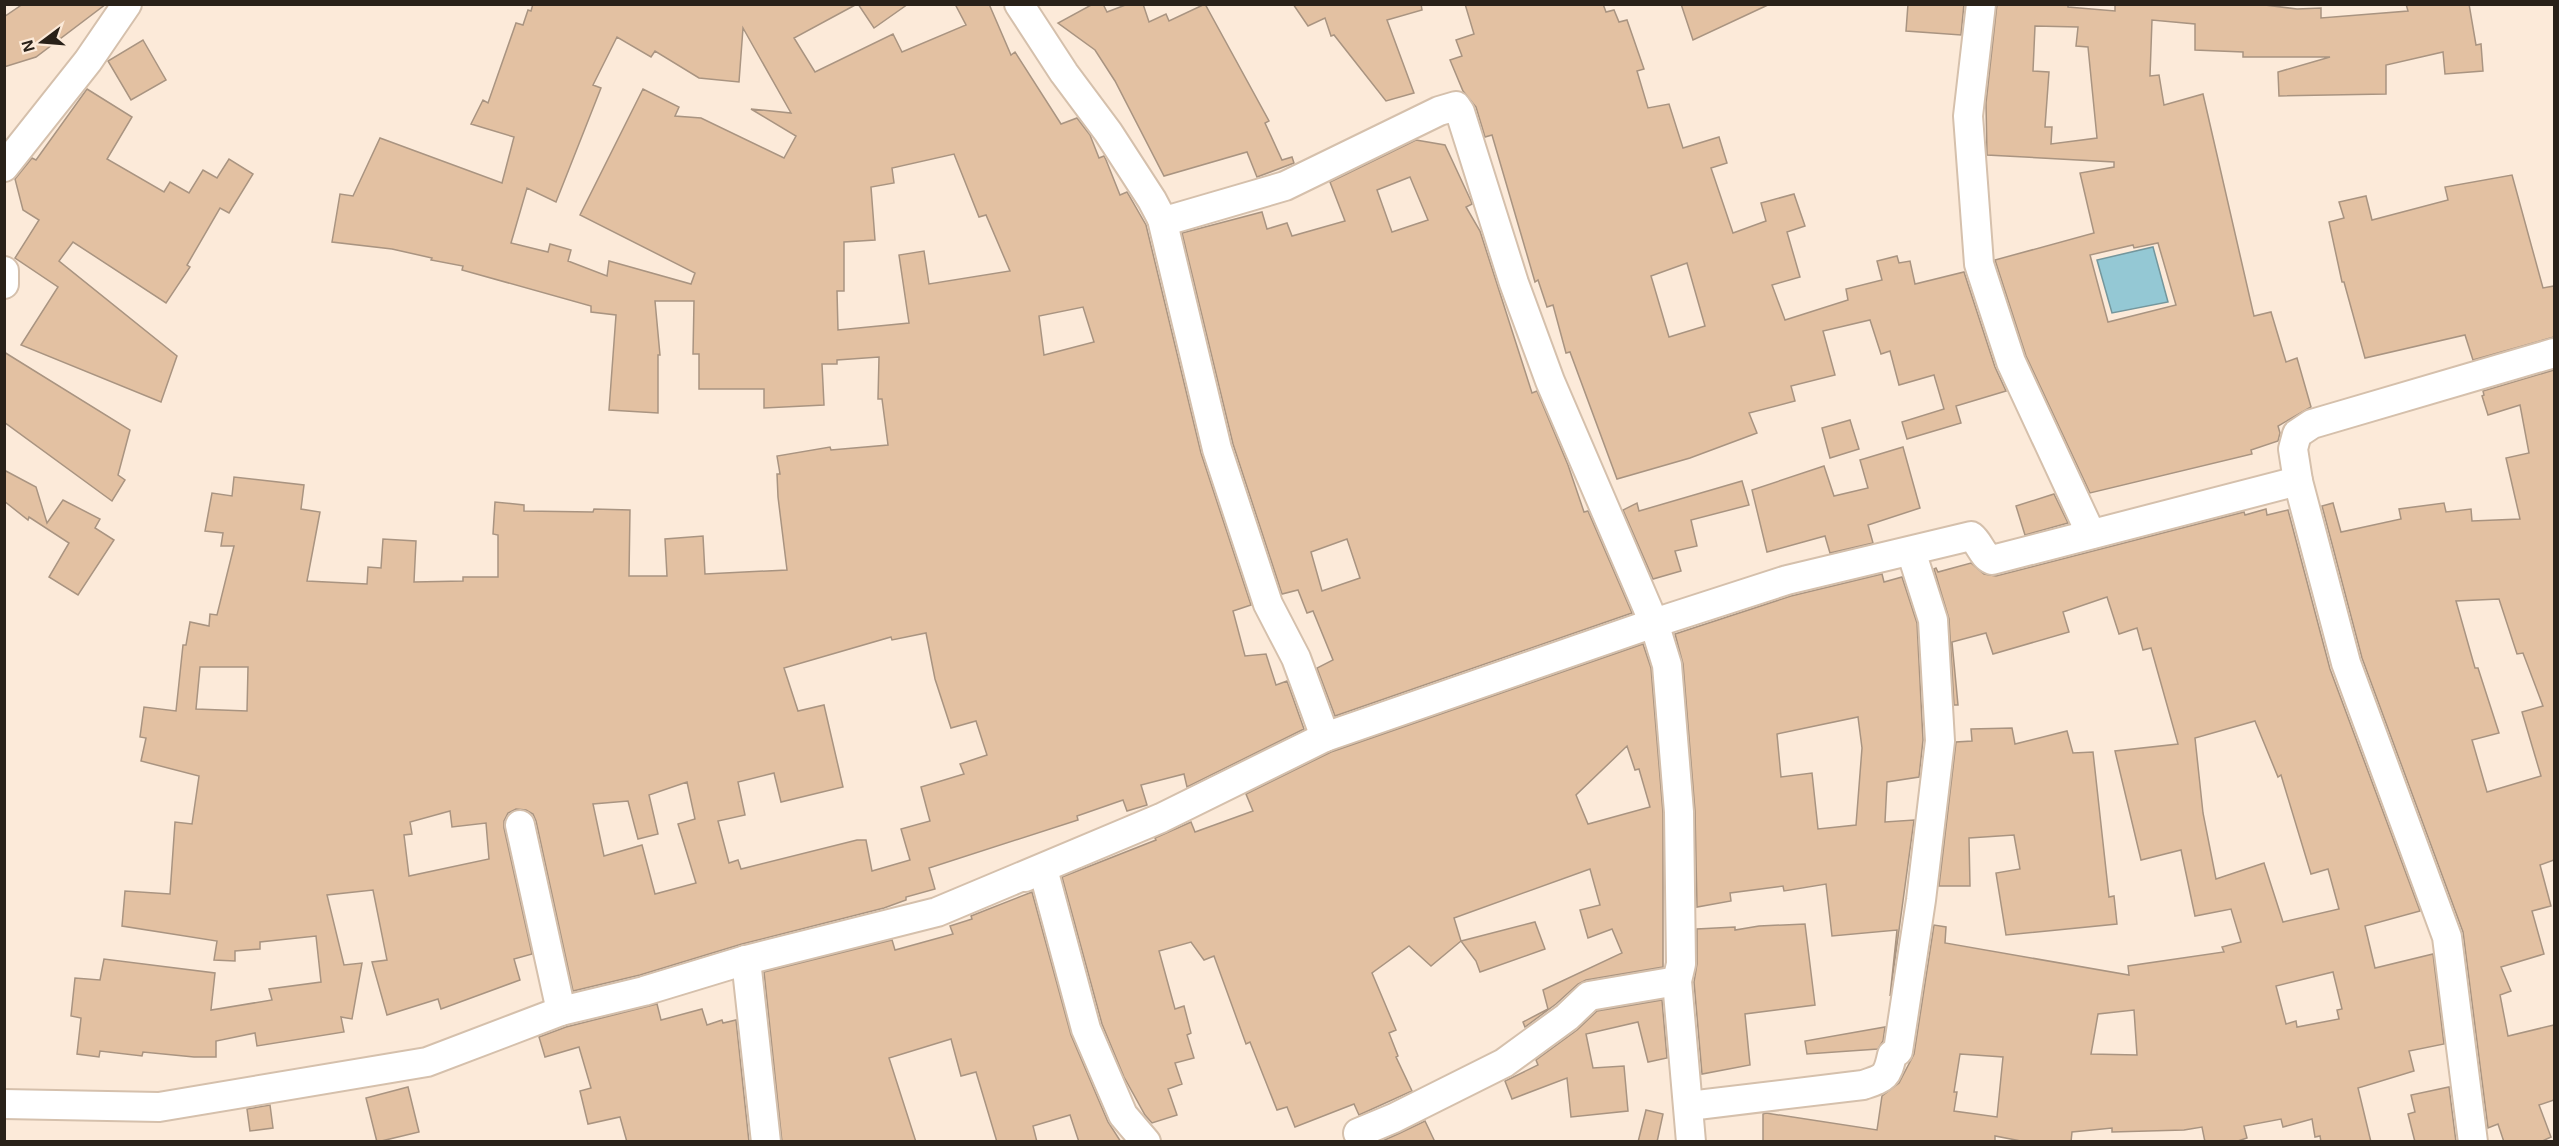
<svg xmlns="http://www.w3.org/2000/svg" width="2559" height="1146" font-family="Arial,sans-serif">
<style>
.water{fill:#94c8d4;stroke:#74969c;stroke-width:1.5}
.building{fill:#e3c1a2;stroke:#a99481;stroke-width:1.5;fill-rule:evenodd}
.lines{fill:none;stroke-linecap:round;stroke-linejoin:round}
.minor-casing{stroke:#d5c0ac;stroke-width:32}
.minor{stroke:#fff;stroke-width:28}
</style>
<rect width="100%" height="100%" fill="#fcead9"/>
<!-- water -->
<polygon class="water" points="2153,247 2168,302 2112,313 2097,260"/>
<!-- building -->
<g class="building">
<polygon points="23,4 106,4 36,57 4,67 4,17"/>
<path d="M533 4H857L794 38 815 72 893 34 902 52 966 25 955 4H989L1011 55 1015 52 1061 124 1077 118 1090 135 1099 158 1104 156 1106 160 1120 195 1127 192 1146 225 1201 453 1251 605 1233 611 1245 656 1266 654 1276 685 1287 681 1304 729 1187 787 1184 774 1141 785 1147 805 1127 811 1123 800 1077 816 1078 820 929 868 935 889 906 897V900L884 908 742 944 640 975 573 991 536 821 533 814 526 810 516 809 508 813 504 821V828L532 954 514 959 520 980 441 1009 438 999 387 1015 372 962 387 960 373 890 327 895 344 965 362 963 352 1019 341 1017 344 1032 257 1046 255 1033 216 1041V1057H194L143 1052 142 1056 100 1051 99 1057 77 1054 81 1018 71 1016 75 978 100 980 104 959 215 973 211 1010 272 1000 269 989 321 982 316 936 260 942V949L235 951V961L214 960 217 941 122 926 125 891 170 894 175 822 192 824 199 776 141 761 146 738 140 737 144 707 176 711 183 645H186L190 622 209 626 210 614 217 615 234 546H221L223 533 205 531 212 493 232 496 234 477 304 485 301 509 320 512 307 581 367 584 368 567 381 568 383 539 416 541 414 582 463 581V577H498V535L493 534 495 502 524 505V511L593 512 594 509 630 510 629 576H667L665 539 703 536 705 574 787 570 778 497 777 474H780L777 456 830 447 831 450 888 445 882 399H878L879 357 837 360V364H822L824 405 764 408V389H699V354H693L694 301H655L660 355H658V413L609 410 616 315 591 312V306L462 270 463 266 431 260 432 258 392 249 332 242 340 194 353 196 380 138 502 183 514 137 471 124 483 100 488 103 516 23 523 25 528 10 531 11ZM743 28 791 113 751 109 796 136 784 158 701 118 675 116 679 107 643 89 580 215 695 273 691 284 609 261 607 276 568 261 571 250 550 244 548 252 511 243 527 188 556 202 601 88 593 85 617 37 651 57 655 51 699 78 739 82ZM954 154 979 217 986 215 1010 271 929 284 924 251 899 255 909 323 838 330 837 291H844V242L875 240 871 187 894 183 892 168ZM1083 307 1094 342 1044 355 1039 316ZM926 633 935 679 951 728 976 721 987 755 960 764 964 774 921 787 930 821 901 829 910 860 872 871 866 840H857L741 869 738 860 729 863 718 821 745 815 738 782 774 773 781 802 843 787 824 705 798 711 784 668 891 637 892 640ZM200 667H248L247 711 196 709ZM687 782 695 819 678 824 696 883 655 894 642 845 604 856 593 804 628 801 638 839 658 834 649 795ZM450 811 452 827 486 823 489 859 409 876 404 835 412 834 410 822Z"/>
<polygon points="858,4 908,4 874,28"/>
<polygon points="1093,4 1103,4 1107,12 1128,4 1143,4 1149,22 1166,14 1169,21 1205,4 1269,121 1265,123 1282,160 1292,157 1294,163 1257,177 1247,152 1164,176 1115,81 1095,50 1058,23"/>
<polygon points="1293,4 1421,4 1422,10 1387,20 1414,93 1386,101 1334,35 1331,36 1325,18 1308,26"/>
<path d="M1465 4H1603L1606 12 1614 10 1619 22 1627 20 1644 69 1637 71 1648 108 1669 104 1683 148 1719 137 1727 163 1711 168 1733 233 1766 221 1761 203 1794 194 1805 226 1787 232 1800 277 1772 285 1785 320 1848 300 1846 289 1882 280 1877 261 1897 256 1899 263 1910 261 1915 284 1964 272 1995 367 2006 391 1956 406 1961 423 1907 439 1902 422 1944 409 1934 375 1899 385 1890 351 1881 354 1870 320 1823 331 1835 375 1791 386 1795 401 1749 413 1757 433 1690 458 1617 479 1570 352 1566 353 1553 305 1547 307 1538 280 1535 282 1492 135 1485 137 1476 107 1463 91 1450 60 1462 56 1456 40 1474 34ZM1687 263 1705 326 1669 337 1651 276Z"/>
<polygon points="1681,4 1770,4 1693,40"/>
<polygon points="1908,4 1964,4 1961,35 1906,31"/>
<path d="M1997 4H2068V7L2115 11V4H2257L2297 9 2321 8V18L2408 11 2406 4H2469L2476 45 2481 44 2483 71 2445 74 2443 52 2386 65V94L2279 96 2278 72 2330 57H2243V52L2195 50V24L2152 20 2150 76 2159 75 2164 105 2203 94 2254 316 2271 312 2286 362 2297 358 2311 407 2278 426 2280 433 2278 441 2251 450 2252 454 2090 493 2026 356 1995 260 2094 233 2080 173 2114 167V162L1987 155 1986 103ZM2035 26 2078 27 2076 46 2088 47 2097 138 2051 144 2052 127H2045L2049 72 2033 71ZM2158 243 2176 305 2108 322 2090 255 2133 245 2134 248Z"/>
<polygon points="143,40 166,80 131,100 108,61"/>
<polygon points="87,89 132,117 107,159 164,192 170,182 189,193 203,170 217,178 229,159 253,174 229,213 220,208 187,265 190,267 166,303 73,242 59,261 177,356 161,402 21,345 58,287 15,258 39,220 23,210 15,179 32,158 36,160"/>
<path d="M1416 140 1445 145 1471 201 1472 204 1466 207 1480 231 1532 393 1537 391 1568 465 1584 512 1588 511 1632 613 1335 716 1317 668 1333 660 1313 611 1307 613 1298 590 1282 594 1233 444 1182 233 1262 212 1267 229 1287 223 1292 236 1345 221 1330 182ZM1410 177 1428 220 1392 232 1377 190ZM1347 539 1360 578 1322 591 1311 552Z"/>
<polygon points="2512,175 2543,288 2554,286 2554,337 2473,360 2465,335 2365,358 2344,282 2342,282 2329,222 2344,218 2339,202 2366,196 2372,220 2448,200 2445,187"/>
<polygon points="4,352 130,430 118,475 125,480 112,501 4,422"/>
<path d="M2554 370V860L2540 865 2551 906 2532 911 2544 954 2501 967 2511 991 2500 995 2508 1036 2554 1025V1100L2539 1105 2551 1137 2540 1142H2504L2498 1124 2488 1128 2463 932 2362 658 2322 506 2333 503 2341 532 2401 519 2399 509 2444 503 2446 512 2471 509 2472 521 2520 519 2506 458 2529 453 2520 405 2488 415 2482 396 2484 395 2483 391ZM2499 599 2517 654 2523 653 2543 706 2522 712 2541 776 2487 792 2472 740 2499 733 2478 668H2475L2456 601Z"/>
<polygon points="1850,420 1859,449 1830,458 1822,428"/>
<polygon points="1903,447 1920,508 1868,525 1873,543 1830,553 1825,536 1767,552 1752,490 1824,466 1834,496 1868,488 1860,460"/>
<polygon points="4,470 36,487 47,523 63,500 100,519 95,528 114,540 78,595 49,577 69,543 29,517 28,520 4,501"/>
<polygon points="1742,481 1749,505 1691,520 1697,546 1675,551 1681,571 1653,579 1623,510 1637,503 1639,511"/>
<polygon points="2054,494 2068,523 2025,535 2016,506"/>
<path d="M2266 509 2267 515 2288 510 2330 669 2420 911 2365 926 2375 968 2433 954 2444 1044 2409 1051 2414 1071 2358 1088 2371 1142H2321L2320 1136 2315 1137 2312 1119 2283 1127 2281 1119 2244 1126 2247 1138 2235 1142H2205L2202 1127 2184 1130 2112 1132V1128L2072 1132 2071 1142H2026L1995 1136V1142H1763V1114L1766 1113 1877 1130 1882 1096 1899 1083 1914 1054 1934 925 1946 927 1945 943 2129 975 2128 966 2224 952 2222 947 2241 942 2231 909 2195 916 2181 850 2141 860 2115 751 2178 744 2151 648 2143 650 2137 628 2119 634 2107 597 2063 612 2069 632 1993 654 1986 633 1952 642 1958 705H1954L1949 619 1934 569 1936 568 1938 572 1971 563 1984 574 1996 576 2244 512 2245 515ZM2255 721 2278 777 2281 775 2311 874 2328 869 2339 909 2283 922 2264 863 2216 879 2203 813 2195 738ZM2333 972 2342 1009 2337 1010 2339 1019 2297 1027 2296 1021 2286 1024 2276 986ZM2134 1010 2137 1055 2091 1054 2098 1014ZM1960 1054 2003 1057 1997 1117 1954 1111 1957 1092H1954Z"/>
<path d="M1882 574 1884 582 1902 577 1917 623 1923 740 1919 777 1887 782 1885 822 1914 820 1890 996 1897 930 1832 936 1826 884 1784 891 1783 886 1730 893 1731 901 1697 907 1695 811 1683 664 1675 634 1791 596ZM1858 717 1862 748 1856 825 1818 829 1812 773 1781 777 1777 734Z"/>
<path d="M1643 644 1651 668 1663 813V967L1586 980 1578 984 1556 1004 1525 1027 1523 1022 1548 1009 1543 990 1622 953 1612 929 1588 938 1580 910 1600 905 1590 869 1454 918 1461 941 1535 922 1545 949 1480 972 1476 961 1461 941 1431 966 1409 946 1372 973 1396 1030 1389 1033 1398 1056 1396 1057 1412 1091 1359 1115 1354 1104 1295 1127 1287 1107 1277 1110 1250 1042 1246 1044 1214 956 1204 960 1191 942 1159 951 1175 1009 1184 1006 1191 1033 1187 1035 1194 1058 1175 1063 1182 1084 1168 1089 1177 1115 1152 1123 1145 1115 1124 1077 1102 1024 1062 877 1156 840 1155 838 1191 822 1195 832 1253 811 1246 794 1331 752ZM1627 746 1635 770 1639 769 1650 807 1588 824 1576 795Z"/>
<polygon points="2012,728 2015,744 2067,731 2073,753 2093,752 2109,897 2114,896 2117,924 2006,935 1996,873 2020,869 2014,835 1969,838 1970,886 1939,886 1956,742 1972,741 1971,729"/>
<polygon points="1032,892 1071,1035 1108,1122 1121,1142 1079,1142 1070,1115 1033,1126 1037,1142 997,1142 976,1072 961,1076 951,1039 889,1058 916,1142 782,1142 764,972 892,940 895,950 953,934 950,926 972,919 971,916"/>
<polygon points="1805,924 1815,1005 1745,1014 1750,1065 1702,1074 1694,982 1697,964 1697,929 1735,927 1735,930 1759,926"/>
<polygon points="1662,1000 1667,1058 1648,1062 1638,1022 1586,1034 1593,1068 1624,1066 1628,1111 1571,1117 1567,1078 1512,1099 1505,1081 1538,1065 1536,1060 1577,1030 1597,1011"/>
<polygon points="657,1004 661,1020 702,1009 707,1025 722,1020 723,1023 736,1020 749,1142 627,1142 620,1117 588,1124 580,1091 591,1088 579,1047 545,1057 539,1037 566,1027"/>
<polygon points="1885,1027 1883,1041 1878,1049 1807,1054 1805,1041"/>
<polygon points="408,1087 419,1132 377,1142 366,1098"/>
<polygon points="2449,1087 2456,1142 2415,1142 2408,1114 2415,1112 2411,1095"/>
<polygon points="270,1105 273,1128 250,1131 247,1109"/>
<polygon points="1646,1110 1663,1114 1657,1142 1638,1142"/>
<polygon points="1425,1121 1435,1142 1380,1142 1400,1133"/>
</g>
<g class="lines">
<defs>
<g id="minor">
<polyline points="1019,4 1064,73 1108,132 1152,200 1162,219 1172,219 1285,186 1439,111 1456,106 1460,112 1514,283 1550,381 1654,623 1667,665 1679,812 1681,964 1677,981 1691,1142"/>
<polyline points="1981,4 1968,116 1979,264 2011,362 2091,534"/>
<polyline points="4,167 88,61 127,4"/>
<polyline points="1162,219 1217,449 1268,604 1296,658 1325,737"/>
<polyline points="4,271 4,284"/>
<polyline points="520,825 561,1011"/>
<polyline points="1025,877 1043,869 1086,1029 1123,1115 1146,1142"/>
<polyline points="746,960 766,1142"/>
<path d="M4 1104 159 1107 427 1062 561 1011 644 991 746 960 937 912 1161 818 1325 737 1654 623 1787 580 1971 536C1980 543 1982 556 1992 560L2298 481"/>
<path d="M1689 1106 1863 1085C1884 1078 1887 1078 1892 1055L1898 1051 1921 900 1940 741 1933 620 1911 551"/>
<polyline points="1358,1133 1394,1118 1504,1063 1567,1017 1589,996 1677,981"/>
<polyline points="2473,1142 2447,937 2346,663 2298,481 2293,449 2297,434 2312,424 2554,353"/>
</g>
</defs>
<!-- minor casing -->
<use href="#minor" class="minor-casing"/>
<!-- minor -->
<use href="#minor" class="minor"/>
</g>
<!-- border -->
<rect width="2559" height="1146" fill="none" stroke="#292119" stroke-width="12"/>
<!-- north arrow -->
<g transform="translate(42 42) rotate(254)" stroke="#fcead9" stroke-width="4.5" paint-order="stroke">
<path d="M0-4.5L10 22L0 15L-10 22Z" fill="#292119"/>
<text y="-9" font-size="16" font-weight="bold" text-anchor="middle" fill="#292119">N</text>
</g>
</svg>
